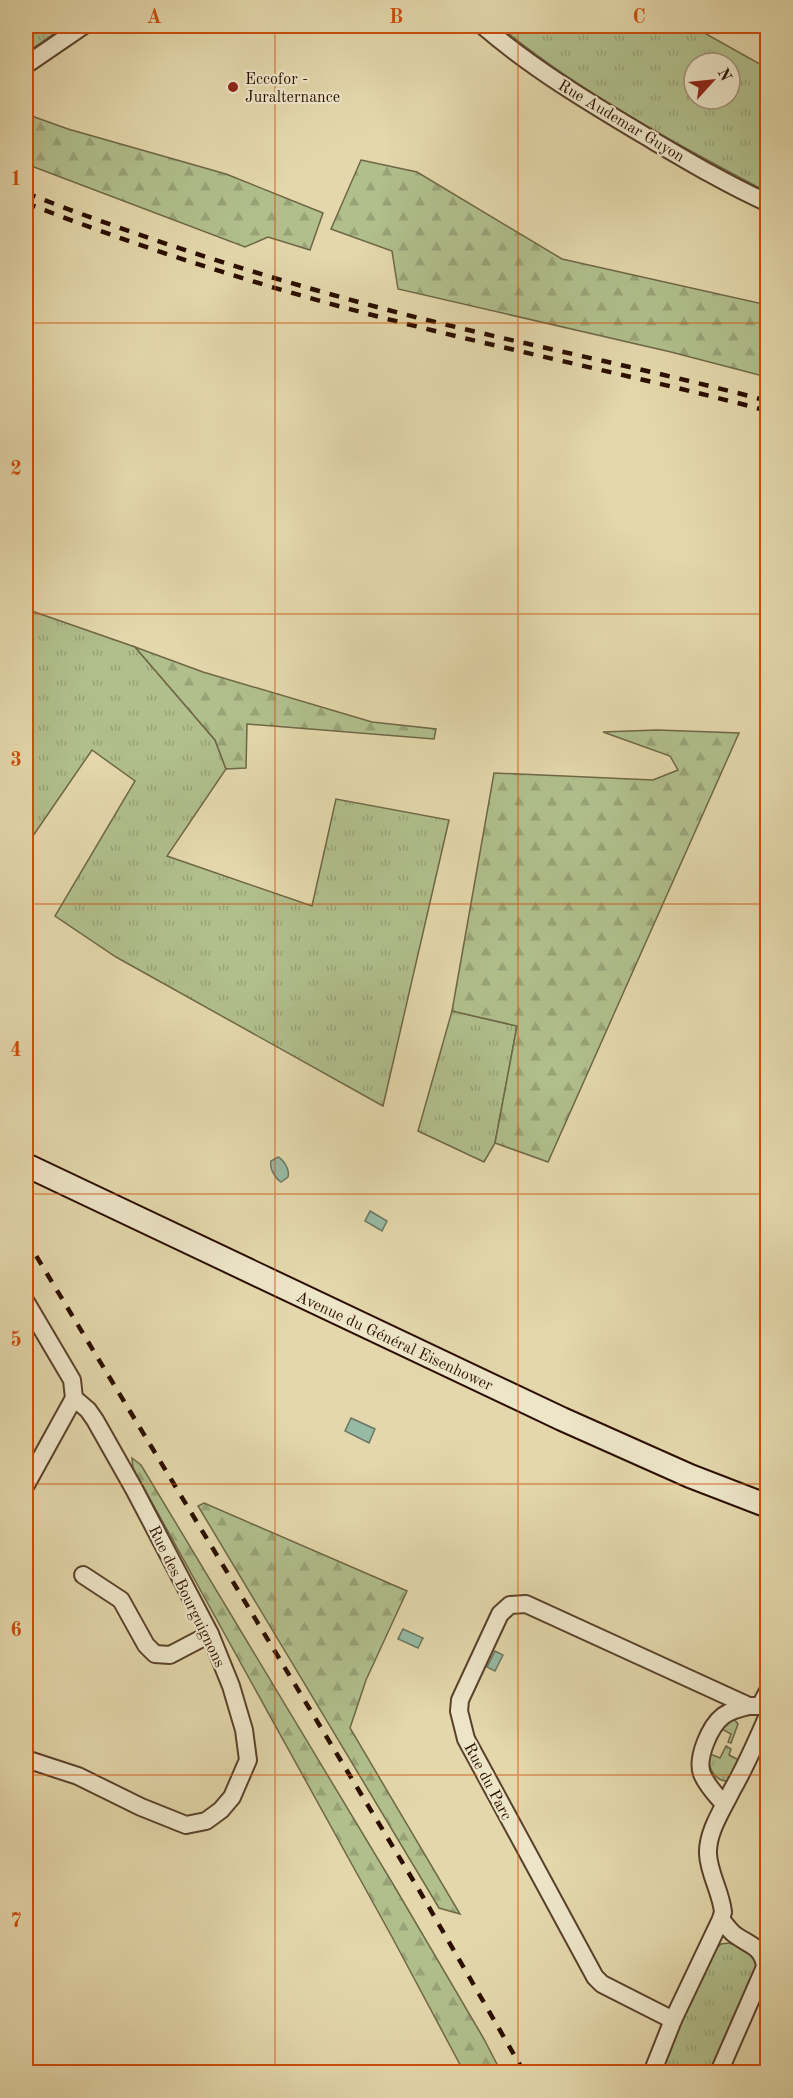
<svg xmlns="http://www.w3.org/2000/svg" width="793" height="2098" font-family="'Old Standard TT',serif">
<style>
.grass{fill:url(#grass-tufts);stroke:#6e6746;stroke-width:1.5;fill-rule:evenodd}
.forest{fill:url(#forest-firs);stroke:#6e6746;stroke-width:1.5}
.water{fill:#96baa4;stroke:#6c7662;stroke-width:1.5}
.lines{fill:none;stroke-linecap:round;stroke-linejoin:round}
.street-casing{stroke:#5a412b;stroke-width:20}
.secondary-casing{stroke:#2c0f00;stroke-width:26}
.street{stroke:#ede5c8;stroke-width:16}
.secondary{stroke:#ede5c8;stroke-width:22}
.rail{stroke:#2c0f00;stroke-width:4.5;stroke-dasharray:10 10;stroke-linecap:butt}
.grid{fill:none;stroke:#cc4e0a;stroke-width:1.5;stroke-opacity:0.55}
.poi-dot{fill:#8f2418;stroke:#ede5c8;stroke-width:2}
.labels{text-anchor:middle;stroke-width:4.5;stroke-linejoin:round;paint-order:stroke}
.poi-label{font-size:16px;fill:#2c0f00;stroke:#ede5c8;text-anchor:start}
.street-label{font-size:16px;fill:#2c0f00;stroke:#ede5c8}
.neatline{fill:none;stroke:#cc4e0a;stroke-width:2}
.grid-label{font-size:20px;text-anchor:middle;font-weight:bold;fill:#cc4e0a}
</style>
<defs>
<pattern id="grass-tufts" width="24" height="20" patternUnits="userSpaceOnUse" patternTransform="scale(1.5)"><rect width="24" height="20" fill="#b0bf8c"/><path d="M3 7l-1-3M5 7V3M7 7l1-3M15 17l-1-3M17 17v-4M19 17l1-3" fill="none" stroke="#98a377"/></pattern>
<pattern id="forest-firs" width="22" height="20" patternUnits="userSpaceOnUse" patternTransform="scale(1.5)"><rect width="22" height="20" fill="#b0bf8c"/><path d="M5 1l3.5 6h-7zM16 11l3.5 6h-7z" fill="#98a377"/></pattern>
</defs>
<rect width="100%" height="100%" fill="#e3d7ab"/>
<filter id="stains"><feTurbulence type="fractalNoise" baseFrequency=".00333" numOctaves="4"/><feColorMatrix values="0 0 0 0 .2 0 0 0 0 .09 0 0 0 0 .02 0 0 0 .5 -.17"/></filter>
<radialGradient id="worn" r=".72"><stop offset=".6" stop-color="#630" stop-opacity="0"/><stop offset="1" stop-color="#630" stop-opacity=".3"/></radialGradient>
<!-- grass -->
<g class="grass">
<polygon points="26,26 65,26 26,53"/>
<path d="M499 26H692L767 68V192C674 143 581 93 499 26ZM694 63H730V99H694Z"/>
<polygon points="26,609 135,647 215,740 226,769 167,856 312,906 336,799 449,820 383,1106 116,957 55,916 135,781 92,750 26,846"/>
<polygon points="452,1011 517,1026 495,1143 484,1162 418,1131"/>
<polygon points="733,1718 738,1724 731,1743 728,1742 731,1734 720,1728"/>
<path d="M726 1746 731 1749 729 1755 741 1761 731 1781C714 1783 708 1767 708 1753L720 1758Z"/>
<polygon points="729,1943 754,1953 759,1961 713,2072 663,2072 662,2061 715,1950 721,1944"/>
</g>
<!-- forest -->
<g class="forest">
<polygon points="29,115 68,129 226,174 323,213 310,250 268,237 245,247 26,164 26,117"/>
<polygon points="361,160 417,172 562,259 767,305 767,377 671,352 398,289 392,251 331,229"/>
<polygon points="135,647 203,672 372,722 436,729 434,739 247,724 246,768 226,769 215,740"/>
<polygon points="657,730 739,733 548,1162 495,1143 517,1026 452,1011 494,773 653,780 678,770 670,756 603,732"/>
<polygon points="132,1458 141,1465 393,1884 484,2039 501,2072 464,2072 392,1937 133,1468"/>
<polygon points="204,1503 407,1591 366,1680 350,1728 460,1914 439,1908 198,1506"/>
</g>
<!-- water -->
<g class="water">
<path d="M278 1157C284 1160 290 1170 288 1177L281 1182C275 1178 269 1168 271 1161Z"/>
<polygon points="370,1211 387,1221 382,1231 365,1221"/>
<polygon points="351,1418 375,1429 369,1443 345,1431"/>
<polygon points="403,1629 423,1638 418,1648 398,1639"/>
<polygon points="495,1651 503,1655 495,1671 487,1667"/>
</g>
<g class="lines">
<defs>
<g id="street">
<path d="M483 26C533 69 590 103 647 137 686 160 726 184 768 203"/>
<polyline points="26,65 83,26"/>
<polyline points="26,1302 72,1380 74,1398 26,1485"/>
<polyline points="83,1575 121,1600 146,1645 155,1654 170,1655 210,1634"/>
<polyline points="760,1706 768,1691"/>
<polyline points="26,1759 78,1776 141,1807 186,1825 206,1821 221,1810 232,1797 248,1760 244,1730 231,1686 210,1634 134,1489 95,1420 88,1410 74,1398"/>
<path d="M724 1804C716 1795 707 1786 702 1774 696 1758 710 1726 723 1716 731 1710 740 1708 749 1706"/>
<path d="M673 2020 721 1919 723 1912C721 1892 709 1874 708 1854 707 1832 723 1809 732 1790 746 1766 757 1740 768 1715"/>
<polyline points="654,2072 654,2068 673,2020 602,1984 595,1977 466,1739 459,1711 460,1700 500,1614 510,1605 526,1604 749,1706 760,1706 768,1709"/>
<path d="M719 2072 765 1967C763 1946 748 1945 734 1934 729 1930 725 1924 721 1919"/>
</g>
<polyline id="secondary" points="26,1165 562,1419 690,1476 768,1506"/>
</defs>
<!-- street casing -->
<use href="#street" class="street-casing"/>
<!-- secondary casing -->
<use href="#secondary" class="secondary-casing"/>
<!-- street -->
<use href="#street" class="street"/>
<!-- secondary -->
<use href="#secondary" class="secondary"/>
<!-- rail -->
<g class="rail">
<path d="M26 193C154 243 286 284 419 318 535 347 652 370 768 401"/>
<path d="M26 203C154 253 286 294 419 327 535 356 652 380 768 411"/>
<polyline points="26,1239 419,1890 524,2072"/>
</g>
</g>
<!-- grid -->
<path class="grid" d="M275 26V2072M518 26V2072M26 323H768M26 614H768M26 904H768M26 1194H768M26 1484H768M26 1775H768"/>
<!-- markers -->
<circle class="poi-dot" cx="233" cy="87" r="6"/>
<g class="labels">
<!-- poi labels -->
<g class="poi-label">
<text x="245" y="84">Eccofor -<tspan x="245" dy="18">Juralternance</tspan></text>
</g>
<!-- street labels -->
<g class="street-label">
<text transform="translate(622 120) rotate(31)" y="6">Rue Audemar Guyon</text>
<text transform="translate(395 1340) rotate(25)" y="6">Avenue du Général Eisenhower</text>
<text transform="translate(188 1596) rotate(64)" y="6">Rue des Bourguignons</text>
<text transform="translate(489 1781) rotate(62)" y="6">Rue du Parc</text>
</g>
</g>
<!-- margin -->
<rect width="793" height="2098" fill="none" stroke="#e3d7ab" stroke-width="66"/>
<!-- north arrow -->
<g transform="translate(712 81) rotate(63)"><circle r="28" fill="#ede5c8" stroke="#a08f78" stroke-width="1.5"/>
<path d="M0-4.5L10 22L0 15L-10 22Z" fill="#8f2418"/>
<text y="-9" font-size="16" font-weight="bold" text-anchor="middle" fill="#2c0f00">N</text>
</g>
<rect x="33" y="33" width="727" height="2032" class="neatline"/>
<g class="grid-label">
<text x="154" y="23">A</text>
<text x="396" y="23">B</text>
<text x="639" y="23">C</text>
<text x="16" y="185">1</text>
<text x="16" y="475">2</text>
<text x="16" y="766">3</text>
<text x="16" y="1056">4</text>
<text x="16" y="1346">5</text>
<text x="16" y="1636">6</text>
<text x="16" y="1927">7</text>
</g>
<rect width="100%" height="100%" filter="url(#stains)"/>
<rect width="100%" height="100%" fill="url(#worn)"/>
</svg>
